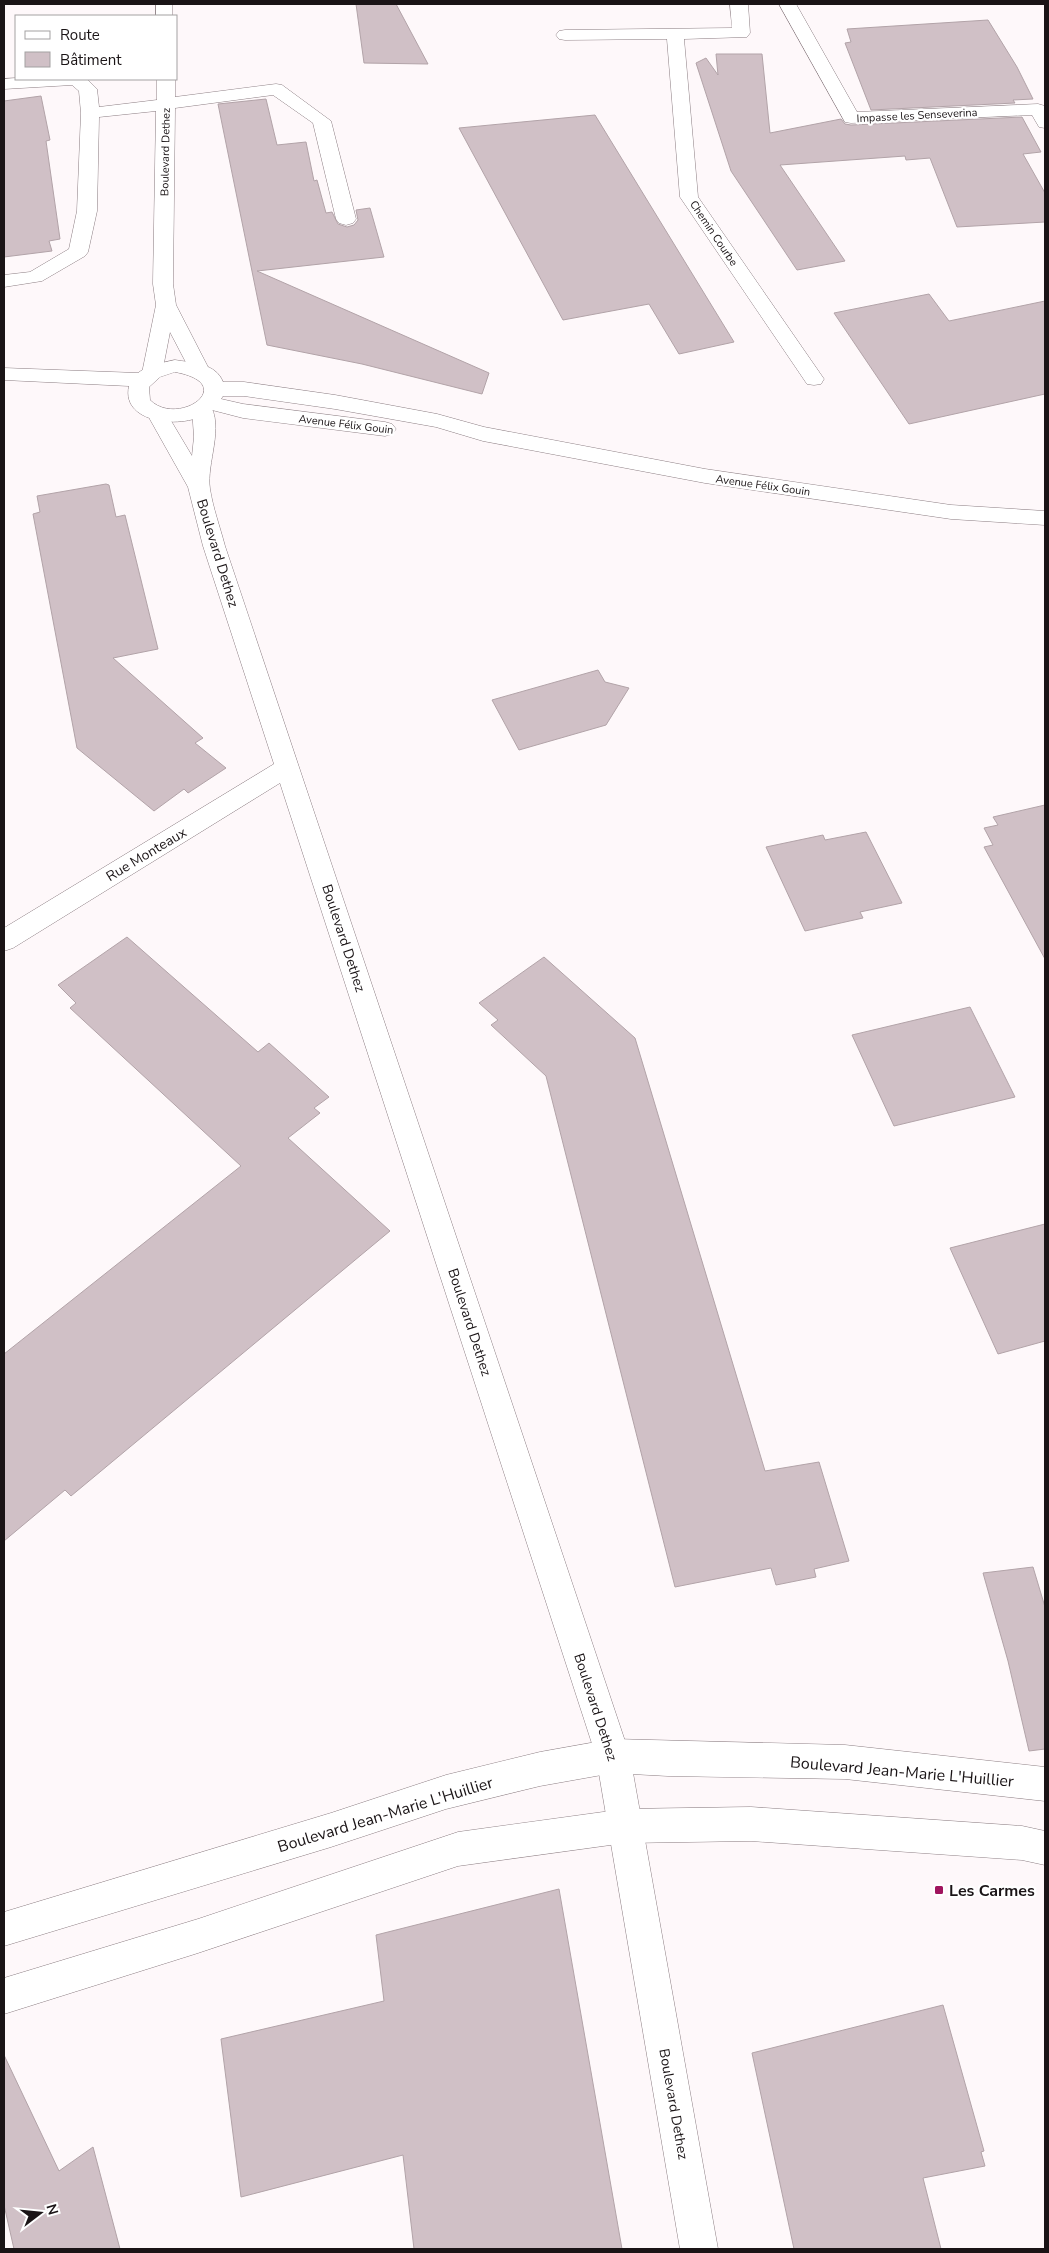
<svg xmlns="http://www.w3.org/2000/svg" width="1049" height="2253" font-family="'Nunito Sans',sans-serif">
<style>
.building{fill:#d0c0c6;stroke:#b2a3a8}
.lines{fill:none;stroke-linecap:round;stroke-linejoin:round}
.minor-casing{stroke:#8c7e83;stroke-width:1}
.tertiary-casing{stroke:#8c7e83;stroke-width:1}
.secondary-casing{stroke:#8c7e83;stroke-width:1}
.minor{fill:#fff;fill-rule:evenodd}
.tertiary{fill:#fff;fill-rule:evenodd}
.secondary{fill:#fff;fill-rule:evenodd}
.poi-dot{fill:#a0145e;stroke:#fff;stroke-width:2}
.labels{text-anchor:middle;stroke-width:4.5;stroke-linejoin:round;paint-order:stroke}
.far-street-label{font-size:11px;fill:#1a1416;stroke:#fff}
.street-label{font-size:14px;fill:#1a1416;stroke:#fff}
.near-street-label{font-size:16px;fill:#1a1416;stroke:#fff}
.near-poi-label{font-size:16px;font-weight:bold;fill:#1a1416;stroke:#fff;text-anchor:start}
</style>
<rect width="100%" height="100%" fill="#fef8fa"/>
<!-- building -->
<g class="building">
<polygon points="356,4 396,4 428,64 364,63"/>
<polygon points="988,20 1017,67 1033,99 1013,100 1015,103 871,110 845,43 851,42 847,29"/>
<polygon points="716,54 762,54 770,133 841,119 845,124 851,125 1022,117 1041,152 1023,154 1045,193 1045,222 957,227 930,158 906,160 905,156 780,165 845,261 797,270 731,171 696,63 706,58 718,75"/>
<polygon points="41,96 50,140 46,141 60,239 49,241 52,251 4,257 4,101"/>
<polygon points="266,99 277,145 306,142 314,181 317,180 326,213 332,212 338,224 347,227 354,225 358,220 356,210 370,208 384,257 257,271 489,373 482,394 362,364 267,345 218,104"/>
<polygon points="595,115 734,342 679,354 649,304 563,320 459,128"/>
<polygon points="929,294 949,321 1045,301 1045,394 909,424 834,313"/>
<polygon points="106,484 109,485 116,517 125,515 158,649 113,658 203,738 195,743 226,768 188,793 184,789 154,811 77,748 33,514 40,512 37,496"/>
<polygon points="598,670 605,682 629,688 606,725 519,750 492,700"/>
<polygon points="1045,805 1045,959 984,847 993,845 984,828 998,825 993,817"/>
<polygon points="866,832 902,903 860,912 863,918 805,931 766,847 823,835 825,840"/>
<polygon points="127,937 258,1052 269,1043 329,1097 314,1108 320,1113 288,1138 390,1231 71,1496 65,1490 4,1541 4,1354 241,1166 70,1008 76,1003 58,985"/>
<polygon points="544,957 635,1038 765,1471 819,1462 849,1561 814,1569 816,1577 776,1585 771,1568 675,1587 546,1076 491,1025 498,1020 479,1003"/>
<polygon points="970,1007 1015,1097 894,1126 852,1035"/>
<polygon points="1045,1224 1045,1341 998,1354 950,1248"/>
<polygon points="1033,1567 1045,1607 1045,1749 1029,1751 1008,1661 983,1573"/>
<polygon points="559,1889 622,2249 414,2249 403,2155 241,2197 221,2039 384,2001 376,1935"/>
<polygon points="943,2005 984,2151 981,2152 985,2166 923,2178 941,2249 794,2249 752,2053"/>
<polygon points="4,2055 59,2171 93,2147 120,2249 14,2249 4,2205"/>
</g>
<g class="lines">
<defs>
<g id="minor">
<rect x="156" y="4" width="16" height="12"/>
<polygon points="730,4 748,4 750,33 747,37 684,39 698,197 824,379 821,384 814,385 807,384 680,197 667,39 565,40 559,39 556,35 559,31 565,30 732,28"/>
<polygon points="779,4 796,4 857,112 1038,104 1045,106 1045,128 1039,127 1032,115 851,123 845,122"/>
<polygon points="16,78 87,79 97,89 99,107 157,100 157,79 175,79 175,97 276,84 282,85 331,121 356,219 353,223 346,225 339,223 336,219 313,123 273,95 175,108 173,284 176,305 209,369 206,374 199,375 192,374 170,332 162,373 159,378 152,379 145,378 142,373 156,305 153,284 156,111 99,117 97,211 88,252 85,256 42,281 4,287 4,275 30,272 69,249 77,211 81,113 79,91 72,85 4,89 4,79"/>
<path d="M202 401 209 403C225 427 206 463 210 489 213 508 220 527 225 546L630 1756 718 2249H680L596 1756 280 783 13 948 4 951V928L274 764 203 546 188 487 147 414 150 409 157 407 164 409 192 456 194 437 192 408 195 403Z"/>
</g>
<g id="tertiary">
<polygon points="613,1739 845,1745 1045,1767 1045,1801 845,1779 668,1776 613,1773 540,1786 446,1809 331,1847 4,1946 4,1912 331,1813 446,1775 540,1752"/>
<polygon points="751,1807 1022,1826 1045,1831 1045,1865 1022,1860 751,1841 625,1843 458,1866 198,1953 4,2014 4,1978 198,1919 458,1832 625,1809"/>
</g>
<path id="secondary" d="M175 360C192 363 216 363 223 382H244L335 395 437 414 484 427 705 469 951 505 1045 511V525L951 519 705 483 483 441 436 427 335 409 244 396H223L221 399 243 404 385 422 392 424 396 429 392 434 385 436 243 418 212 410C190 430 120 426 129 386L4 380V368L138 373 148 366ZM175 372C241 384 178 428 150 400L149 387 160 377Z"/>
</defs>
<!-- minor casing -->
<use href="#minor" class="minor-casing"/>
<!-- tertiary casing -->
<use href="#tertiary" class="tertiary-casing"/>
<!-- secondary casing -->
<use href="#secondary" class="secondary-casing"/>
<!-- minor -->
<use href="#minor" class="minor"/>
<!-- tertiary -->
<use href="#tertiary" class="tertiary"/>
<!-- secondary -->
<use href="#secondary" class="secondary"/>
</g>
<!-- markers -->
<rect class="poi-dot" x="934" y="1885" width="10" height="10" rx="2.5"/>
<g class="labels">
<!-- far-street labels -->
<g class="far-street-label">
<text transform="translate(917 115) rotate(-3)" y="4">Impasse les Senseverina</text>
<text transform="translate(165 152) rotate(-89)" y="4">Boulevard Dethez</text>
<text transform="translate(714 233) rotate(56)" y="4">Chemin Courbe</text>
<text transform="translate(346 424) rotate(7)" y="4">Avenue Félix Gouin</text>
<text transform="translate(763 485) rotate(8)" y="4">Avenue Félix Gouin</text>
</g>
<!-- street labels -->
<g class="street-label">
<text transform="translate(218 553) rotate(73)" y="5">Boulevard Dethez</text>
<text transform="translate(146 854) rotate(-31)" y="5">Rue Monteaux</text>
<text transform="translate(344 938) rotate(72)" y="5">Boulevard Dethez</text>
<text transform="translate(470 1322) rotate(72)" y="5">Boulevard Dethez</text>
<text transform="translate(596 1707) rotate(72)" y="5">Boulevard Dethez</text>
<text transform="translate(674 2104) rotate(80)" y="5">Boulevard Dethez</text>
</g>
<!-- near-street labels -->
<g class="near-street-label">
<text transform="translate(902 1771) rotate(5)" y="6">Boulevard Jean-Marie L'Huillier</text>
<text transform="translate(385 1814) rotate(-17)" y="6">Boulevard Jean-Marie L'Huillier</text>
</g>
<!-- near-poi labels -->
<g class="near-poi-label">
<text x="949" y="1896">Les Carmes</text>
</g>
</g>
<!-- border -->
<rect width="1049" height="2253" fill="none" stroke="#1a1416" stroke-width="10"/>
<!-- legend -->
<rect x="15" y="15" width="162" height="65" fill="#ffffff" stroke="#a3a1a2"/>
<rect x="25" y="31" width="25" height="8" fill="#ffffff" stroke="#a3a1a2"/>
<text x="60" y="40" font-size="15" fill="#1a1416">Route</text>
<rect x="25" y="52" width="25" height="15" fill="#d0c0c6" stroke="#a3a1a2"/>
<text x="60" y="65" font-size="15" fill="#1a1416">Bâtiment</text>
<!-- north arrow -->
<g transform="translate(40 2213) rotate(74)" stroke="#ffffff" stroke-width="4" paint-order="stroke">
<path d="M0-4L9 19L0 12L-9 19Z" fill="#1a1416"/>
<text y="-8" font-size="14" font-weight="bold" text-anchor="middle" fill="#1a1416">N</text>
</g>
</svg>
